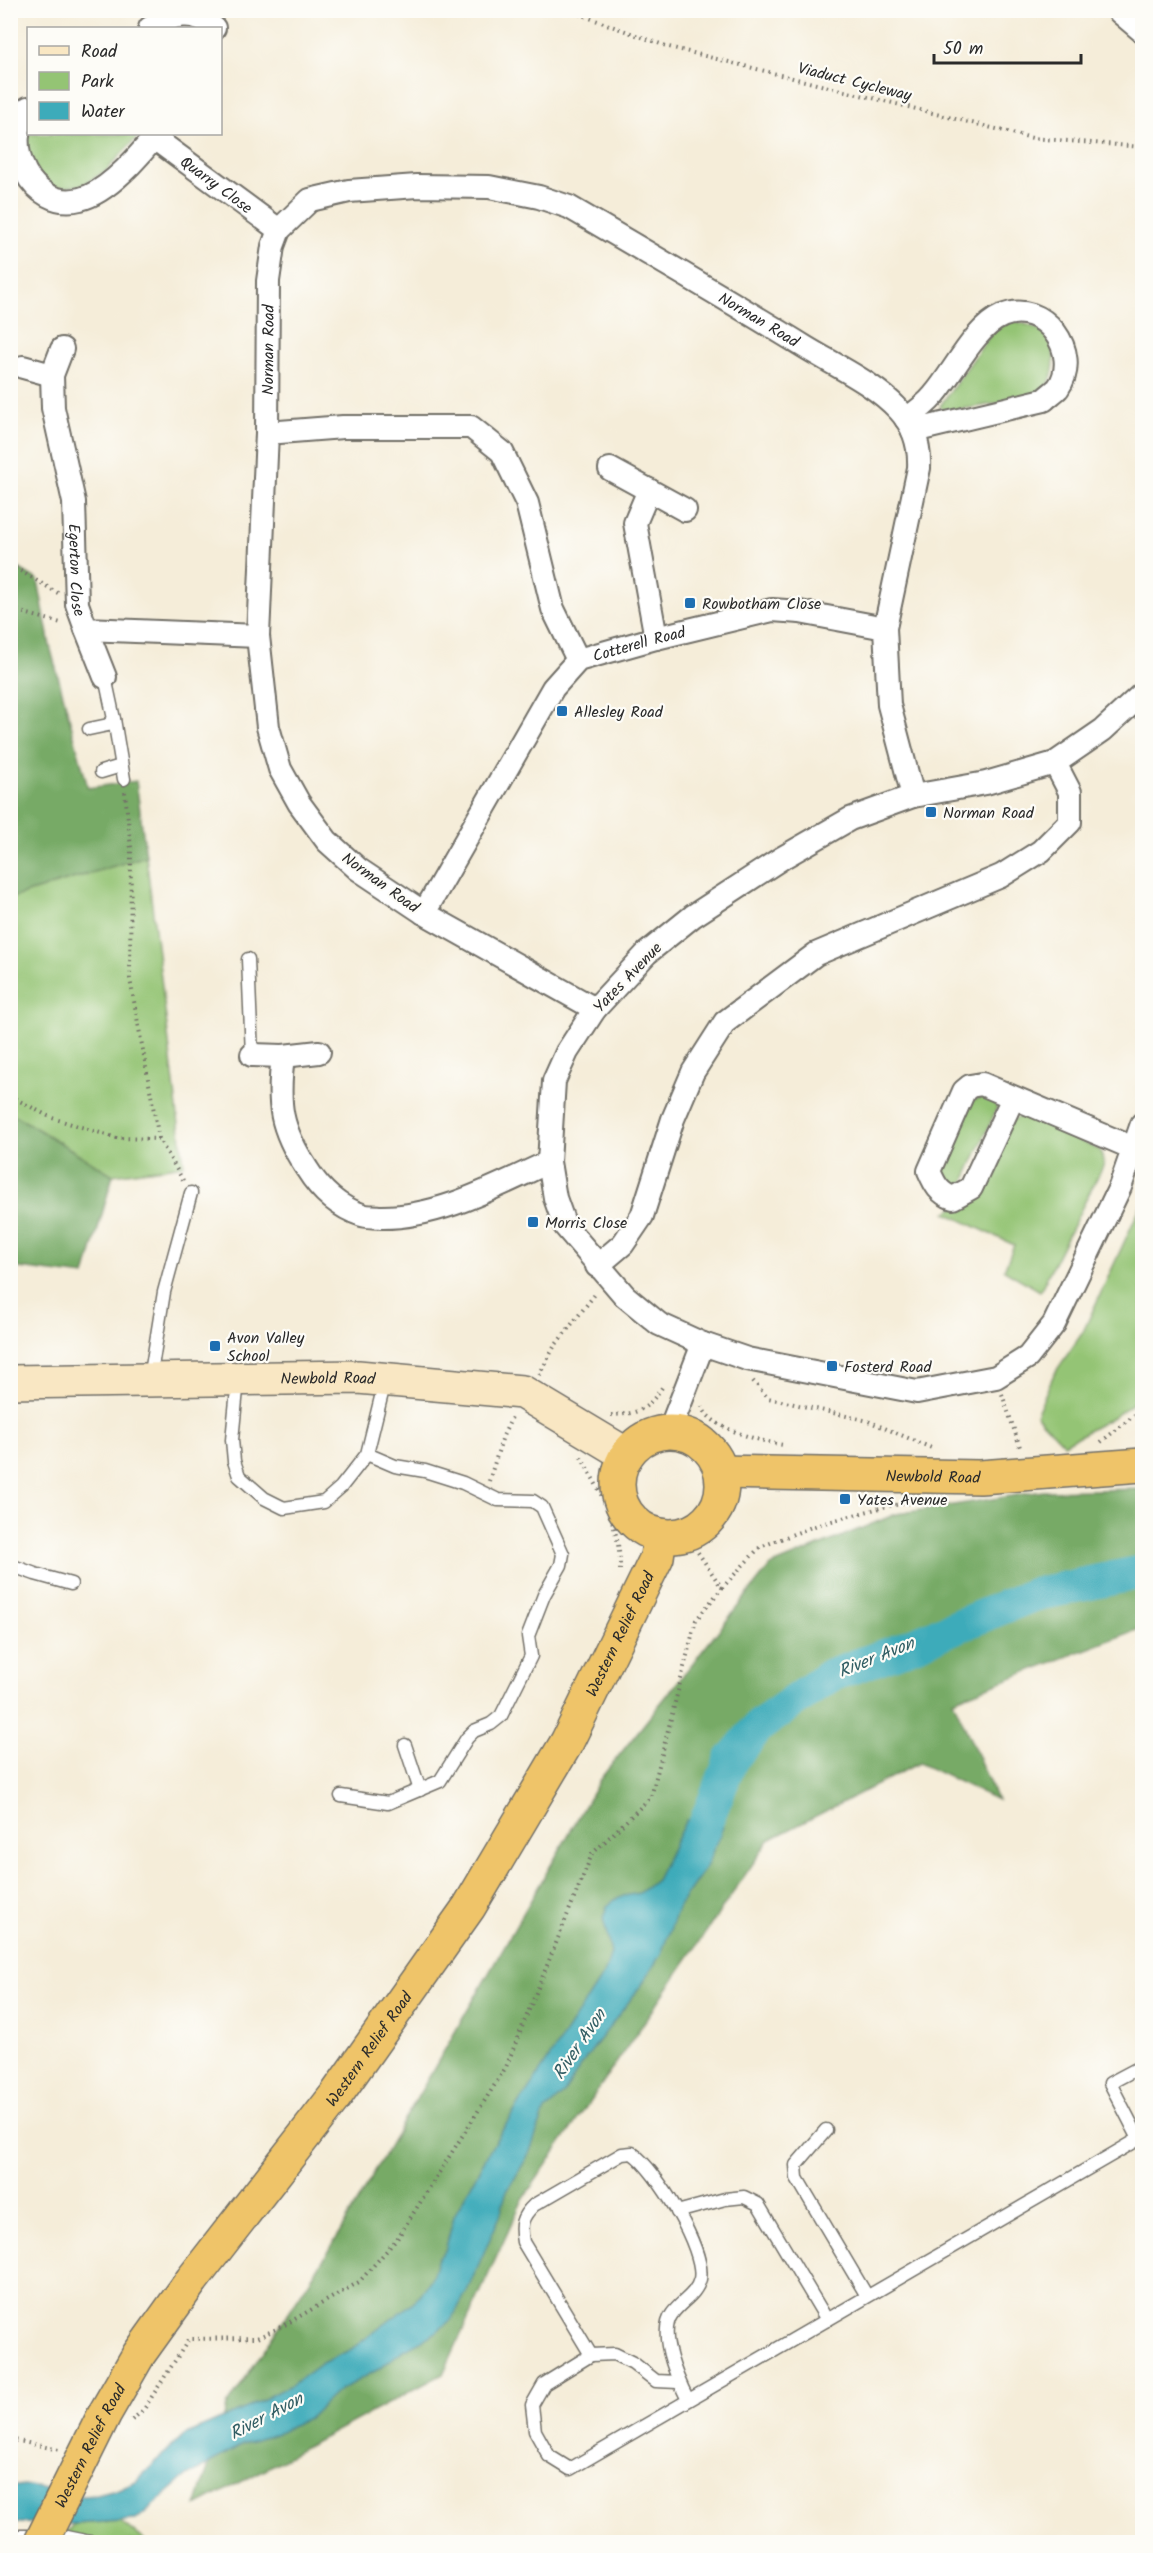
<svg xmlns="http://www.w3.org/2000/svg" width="1153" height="2553" font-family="Kalam,sans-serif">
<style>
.green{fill:#94c474;stroke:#607850;stroke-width:1.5}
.forest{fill:#7a6;stroke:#516a48;stroke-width:1.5}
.water{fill:#3dabba;stroke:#346b72;stroke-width:1.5}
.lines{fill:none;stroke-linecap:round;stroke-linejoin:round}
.river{stroke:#3dabba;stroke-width:34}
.service-casing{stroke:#726f68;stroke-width:15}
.minor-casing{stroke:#726f68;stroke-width:26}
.tertiary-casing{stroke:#726f68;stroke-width:32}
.secondary-casing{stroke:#726f68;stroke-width:36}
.trunk-casing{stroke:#726f68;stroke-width:36}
.path{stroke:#726f68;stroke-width:4;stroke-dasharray:1.5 4.5;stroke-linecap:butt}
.service{stroke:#fff;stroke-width:12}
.minor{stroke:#fff;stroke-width:22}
.tertiary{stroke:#fff;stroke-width:28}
.secondary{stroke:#f9e7c3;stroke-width:33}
.trunk{stroke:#efc469;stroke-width:33}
.trunk-bridge-casing{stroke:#726f68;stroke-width:36;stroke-linecap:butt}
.trunk-bridge{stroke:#efc469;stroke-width:33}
.poi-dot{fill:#1f6fb2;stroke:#fdfcf7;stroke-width:2}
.labels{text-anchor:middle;stroke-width:4.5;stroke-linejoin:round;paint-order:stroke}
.street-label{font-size:16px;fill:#2b2b2b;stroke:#fdfcf7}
.poi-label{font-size:16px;fill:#2b2b2b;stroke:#fdfcf7;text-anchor:start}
.water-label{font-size:18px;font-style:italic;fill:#325e64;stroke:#fdfcf7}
</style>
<rect width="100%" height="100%" fill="#fdfcf7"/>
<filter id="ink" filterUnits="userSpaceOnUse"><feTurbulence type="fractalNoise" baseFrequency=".0167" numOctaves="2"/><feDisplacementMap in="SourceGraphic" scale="12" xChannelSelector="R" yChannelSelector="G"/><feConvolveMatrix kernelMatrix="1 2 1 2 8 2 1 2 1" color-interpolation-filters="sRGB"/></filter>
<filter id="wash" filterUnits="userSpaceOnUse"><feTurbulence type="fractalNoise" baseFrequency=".008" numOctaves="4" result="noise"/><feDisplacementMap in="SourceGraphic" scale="24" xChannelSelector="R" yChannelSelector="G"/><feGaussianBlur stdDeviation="1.35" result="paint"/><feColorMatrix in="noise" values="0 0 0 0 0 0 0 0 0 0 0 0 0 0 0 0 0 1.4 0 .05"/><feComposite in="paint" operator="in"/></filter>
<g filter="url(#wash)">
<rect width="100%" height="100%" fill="#f5edd9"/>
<!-- green -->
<g class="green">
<polygon points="28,134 140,134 107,170 83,185 54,188 36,176 24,154"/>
<path d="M1011 320C1029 325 1049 328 1053 350 1055 362 1054 380 1044 389 1031 401 964 408 944 412L940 406 993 331Z"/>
<polygon points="146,856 184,1165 113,1175 11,1113 11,898"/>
<polygon points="981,1097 993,1099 997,1108 963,1184 953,1188 946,1186 940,1173 972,1101"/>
<polygon points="1025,1115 1100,1150 1104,1164 1040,1291 1004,1270 1014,1245 946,1213 980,1190 1011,1120"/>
<polygon points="1142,1203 1142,1396 1115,1416 1064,1444 1036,1415 1054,1374 1083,1332"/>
<polygon points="120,2521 146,2542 56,2542 74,2524"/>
</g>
<!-- forest -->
<g class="forest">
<polygon points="10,563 38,580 50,646 88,788 136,781 146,856 11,898"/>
<polygon points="11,1113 113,1175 85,1276 11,1267"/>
<polygon points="1142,1489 1142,1628 953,1700 997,1800 919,1763 769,1840 523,2199 443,2374 196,2506 227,2406 329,2251 601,1778 770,1566 896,1514 1043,1491"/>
</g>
<!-- water -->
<polygon class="water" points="686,1820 723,1827 706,1867 679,1906 661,1954 643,1983 586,2058 563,2094 545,2111 529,2154 506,2193 500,2216 467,2291 452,2319 435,2333 402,2351 379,2369 338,2391 310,2417 281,2432 243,2444 187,2476 136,2520 74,2524 11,2523 10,2487 24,2485 83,2496 97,2495 116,2490 136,2481 184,2435 249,2407 291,2385 322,2363 350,2350 405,2309 421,2295 432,2277 438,2258 445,2251 454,2216 494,2143 605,1972 611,1953 603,1918 607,1906 619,1897 639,1893 656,1880"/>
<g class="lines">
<!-- river -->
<polyline class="river" points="685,1865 703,1829 731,1760 759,1726 831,1675 895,1652 1033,1595 1142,1572"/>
</g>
</g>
<g filter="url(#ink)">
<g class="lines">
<defs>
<g id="service">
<polyline points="114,719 124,779"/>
<polyline points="89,729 108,725 114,719 105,677"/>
<polyline points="101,772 121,766"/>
<polyline points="248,959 252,1055"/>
<polyline points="150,1379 164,1292 191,1193"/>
<polyline points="238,1380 232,1440 234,1461 239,1476 264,1498 284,1508 324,1502 341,1487 367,1454 385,1381"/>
<polyline points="10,1565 35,1574 71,1584"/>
<polyline points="405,1745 420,1790"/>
<polyline points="341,1796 388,1803 440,1781 467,1738 474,1731 491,1724 501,1716 531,1656 528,1636 544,1595 561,1565 563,1554 542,1507 533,1501 498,1500 463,1483 425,1471 395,1466 367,1454"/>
<polyline points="826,2130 796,2165 797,2178 867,2296"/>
<polyline points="677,2212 725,2199 744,2197 758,2204 827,2320"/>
<polyline points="591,2355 615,2354 633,2363 656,2381 678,2382"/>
<path d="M688 2400C678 2380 657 2334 672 2314 681 2301 696 2295 700 2279 706 2250 656 2169 632 2153L622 2154 534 2205C521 2217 520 2225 523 2242L591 2355 544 2384 532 2405 535 2431 549 2456 570 2469 1139 2139 1110 2083 1142 2066"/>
<polyline points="10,2536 61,2536 90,2542"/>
</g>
<g id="minor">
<path d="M150 28C172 15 194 8 214 28"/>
<path d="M28 108C0 146 32 211 80 199 108 193 140 155 157 134"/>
<path id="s1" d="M154 138 279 230"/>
<path id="s2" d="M62 349 52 375 53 408 74 502 77 604 86 629 258 636"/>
<polyline points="23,367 52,375"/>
<path d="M906 419C916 412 926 405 934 395 954 372 974 328 1002 316 1043 298 1083 353 1058 388 1054 392 1048 396 1044 400L913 431"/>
<polyline points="267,433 343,427 471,427 502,452 527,503 553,609 578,660"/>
<polyline points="610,469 685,510"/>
<polyline points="649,490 635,523 656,638"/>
<polyline points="86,629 105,677"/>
<polyline points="1142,694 1103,730 1055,763 986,783 913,796 850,819 782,858 693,916 647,953 595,1009 567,1052 554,1081 549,1162 555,1198 565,1226 625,1296 659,1324 703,1344 747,1359 917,1392 996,1377 1028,1357 1054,1324 1120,1187 1142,1124"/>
<path id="s3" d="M424 913 553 688 578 660 656 638 772 610 800 612 885 628"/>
<path id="s4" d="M595 1009 424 913 358 869 327 841 299 803 280 769 268 727 258 636 267 433 268 281 273 246 279 230 310 200 349 191 417 186 489 187 539 197 569 207C648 253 727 299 805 347 836 366 874 383 899 410 914 426 920 447 919 468L885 628 889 705 913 796"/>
<polyline points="252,1055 283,1056 319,1052"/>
<path d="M283 1056C277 1105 280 1128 307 1169 320 1190 338 1207 362 1215 367 1217 374 1216 380 1217 439 1218 496 1186 549 1162"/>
<path d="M1013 1098 971 1188 953 1198C939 1193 935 1185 929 1171L964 1091 970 1086 982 1084 1133 1148"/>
<polyline points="597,1266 623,1244 642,1216 673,1119 693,1072 725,1022 816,954 1001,876 1041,851 1070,822 1070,792 1055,763"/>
<polyline points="669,1432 703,1344"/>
</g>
<polyline id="tertiary" points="1122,10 1142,27"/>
<g id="secondary">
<path id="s5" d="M10 1382 358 1377 522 1392 627 1455"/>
</g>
<g id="trunk">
<circle cx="670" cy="1484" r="52"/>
<path id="s6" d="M721 1472 980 1477 1142 1465"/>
<path id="s7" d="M192 2280 336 2095 469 1907 567 1742 657 1557 660 1535"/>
</g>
</defs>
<!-- service casing -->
<use href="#service" class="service-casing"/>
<!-- minor casing -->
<use href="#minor" class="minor-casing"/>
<!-- tertiary casing -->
<use href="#tertiary" class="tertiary-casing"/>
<!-- secondary casing -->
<use href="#secondary" class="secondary-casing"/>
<!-- trunk casing -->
<use href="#trunk" class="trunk-casing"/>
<!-- path -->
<g class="path">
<polyline points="568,10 669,47 1032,138 1142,147"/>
<polyline points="10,285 12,282"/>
<polyline points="10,565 58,593"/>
<polyline points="10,658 17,611 61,623"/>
<polyline points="125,792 131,848 130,979 159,1139"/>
<polyline points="10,1096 52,1118 117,1138 159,1139 184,1182"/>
<polyline points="539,1375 554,1347 596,1293"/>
<polyline points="753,1381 768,1398 868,1421 934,1449"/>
<polyline points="1002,1394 1021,1450"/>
<path d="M702 1406C708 1428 763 1442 784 1445"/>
<path d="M611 1415C639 1414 647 1410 663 1386"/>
<polyline points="1101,1442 1142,1409"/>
<path d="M581 1457C601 1492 621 1529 620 1570"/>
<polyline points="489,1481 503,1436 513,1415"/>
<polyline points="722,1588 760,1547 817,1525 887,1506 910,1503"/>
<polyline points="132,2420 144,2409 189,2339 257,2338 281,2327 359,2282 397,2239 506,2067 592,1854 651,1797 696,1620 722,1588 697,1551"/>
<polyline points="10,2439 59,2450"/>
</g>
<!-- service -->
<use href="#service" class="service"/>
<!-- minor -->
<use href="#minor" class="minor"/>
<!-- tertiary -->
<use href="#tertiary" class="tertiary"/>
<!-- secondary -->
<use href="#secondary" class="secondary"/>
<!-- trunk -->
<use href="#trunk" class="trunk"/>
<defs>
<g id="trunk-bridge">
<path id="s8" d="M41 2542 105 2413 139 2354 192 2280"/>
</g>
</defs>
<!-- trunk-bridge casing -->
<use href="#trunk-bridge" class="trunk-bridge-casing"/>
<!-- trunk-bridge -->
<use href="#trunk-bridge" class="trunk-bridge"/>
</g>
</g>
<!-- markers -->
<g class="poi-dot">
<rect x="684" y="597" width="12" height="12" rx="3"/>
<rect x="556" y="705" width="12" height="12" rx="3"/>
<rect x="925" y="806" width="12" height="12" rx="3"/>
<rect x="527" y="1216" width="12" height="12" rx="3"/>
<rect x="209" y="1340" width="12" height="12" rx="3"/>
<rect x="826" y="1360" width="12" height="12" rx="3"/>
<rect x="839" y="1493" width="12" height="12" rx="3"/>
</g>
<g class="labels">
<!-- street labels -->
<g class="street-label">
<text transform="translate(855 81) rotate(14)" y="6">Viaduct Cycleway</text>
<text dy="6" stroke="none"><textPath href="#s1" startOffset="78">Quarry Close</textPath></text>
<text dy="6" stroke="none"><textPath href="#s4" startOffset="1473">Norman Road</textPath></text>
<text dy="6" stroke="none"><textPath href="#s4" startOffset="825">Norman Road</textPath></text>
<text dy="6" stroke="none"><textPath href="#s2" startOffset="225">Egerton Close</textPath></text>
<text dy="6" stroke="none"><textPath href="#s3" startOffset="360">Cotterell Road</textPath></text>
<text transform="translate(381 882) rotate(36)" y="6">Norman Road</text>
<text transform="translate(627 977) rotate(-46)" y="6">Yates Avenue</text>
<text dy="6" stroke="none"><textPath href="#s5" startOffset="318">Newbold Road</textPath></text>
<text dy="6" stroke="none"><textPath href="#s6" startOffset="212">Newbold Road</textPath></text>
<text dy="6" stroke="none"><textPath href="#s7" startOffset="777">Western Relief Road</textPath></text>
<text dy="6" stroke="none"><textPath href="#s7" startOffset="291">Western Relief Road</textPath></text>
<text dy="6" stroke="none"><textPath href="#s8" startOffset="108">Western Relief Road</textPath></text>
</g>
<!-- poi labels -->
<g class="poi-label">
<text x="702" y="609">Rowbotham Close</text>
<text x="574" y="717">Allesley Road</text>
<text x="943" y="818">Norman Road</text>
<text x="545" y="1228">Morris Close</text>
<text x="227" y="1343">Avon Valley<tspan x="227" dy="18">School</tspan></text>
<text x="844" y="1372">Fosterd Road</text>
<text x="857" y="1505">Yates Avenue</text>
</g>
<!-- water labels -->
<g class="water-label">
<text transform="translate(876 1657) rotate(-22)" y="6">River Avon</text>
<text transform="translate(579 2044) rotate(-56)" y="6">River Avon</text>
<text transform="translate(266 2416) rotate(-28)" y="6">River Avon</text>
</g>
</g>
<!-- margin -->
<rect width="1153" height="2553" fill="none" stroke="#fdfcf7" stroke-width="36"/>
<!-- legend -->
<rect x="27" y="27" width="195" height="108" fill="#fdfcf7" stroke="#a9a8a5" stroke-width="1.5"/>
<rect x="39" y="46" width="30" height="9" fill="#f9e7c3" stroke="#a9a8a5" stroke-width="1.5"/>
<text x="81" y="57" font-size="18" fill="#2b2b2b">Road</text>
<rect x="39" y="72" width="30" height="18" fill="#94c474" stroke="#a9a8a5" stroke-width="1.5"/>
<text x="81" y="87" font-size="18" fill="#2b2b2b">Park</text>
<rect x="39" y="102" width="30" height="18" fill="#3dabba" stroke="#a9a8a5" stroke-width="1.5"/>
<text x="81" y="117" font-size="18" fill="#2b2b2b">Water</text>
<!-- scale -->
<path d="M934 54v9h147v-9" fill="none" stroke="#2b2b2b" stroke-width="3"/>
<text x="943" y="54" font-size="18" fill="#2b2b2b" stroke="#fdfcf7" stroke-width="4.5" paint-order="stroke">50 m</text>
</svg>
